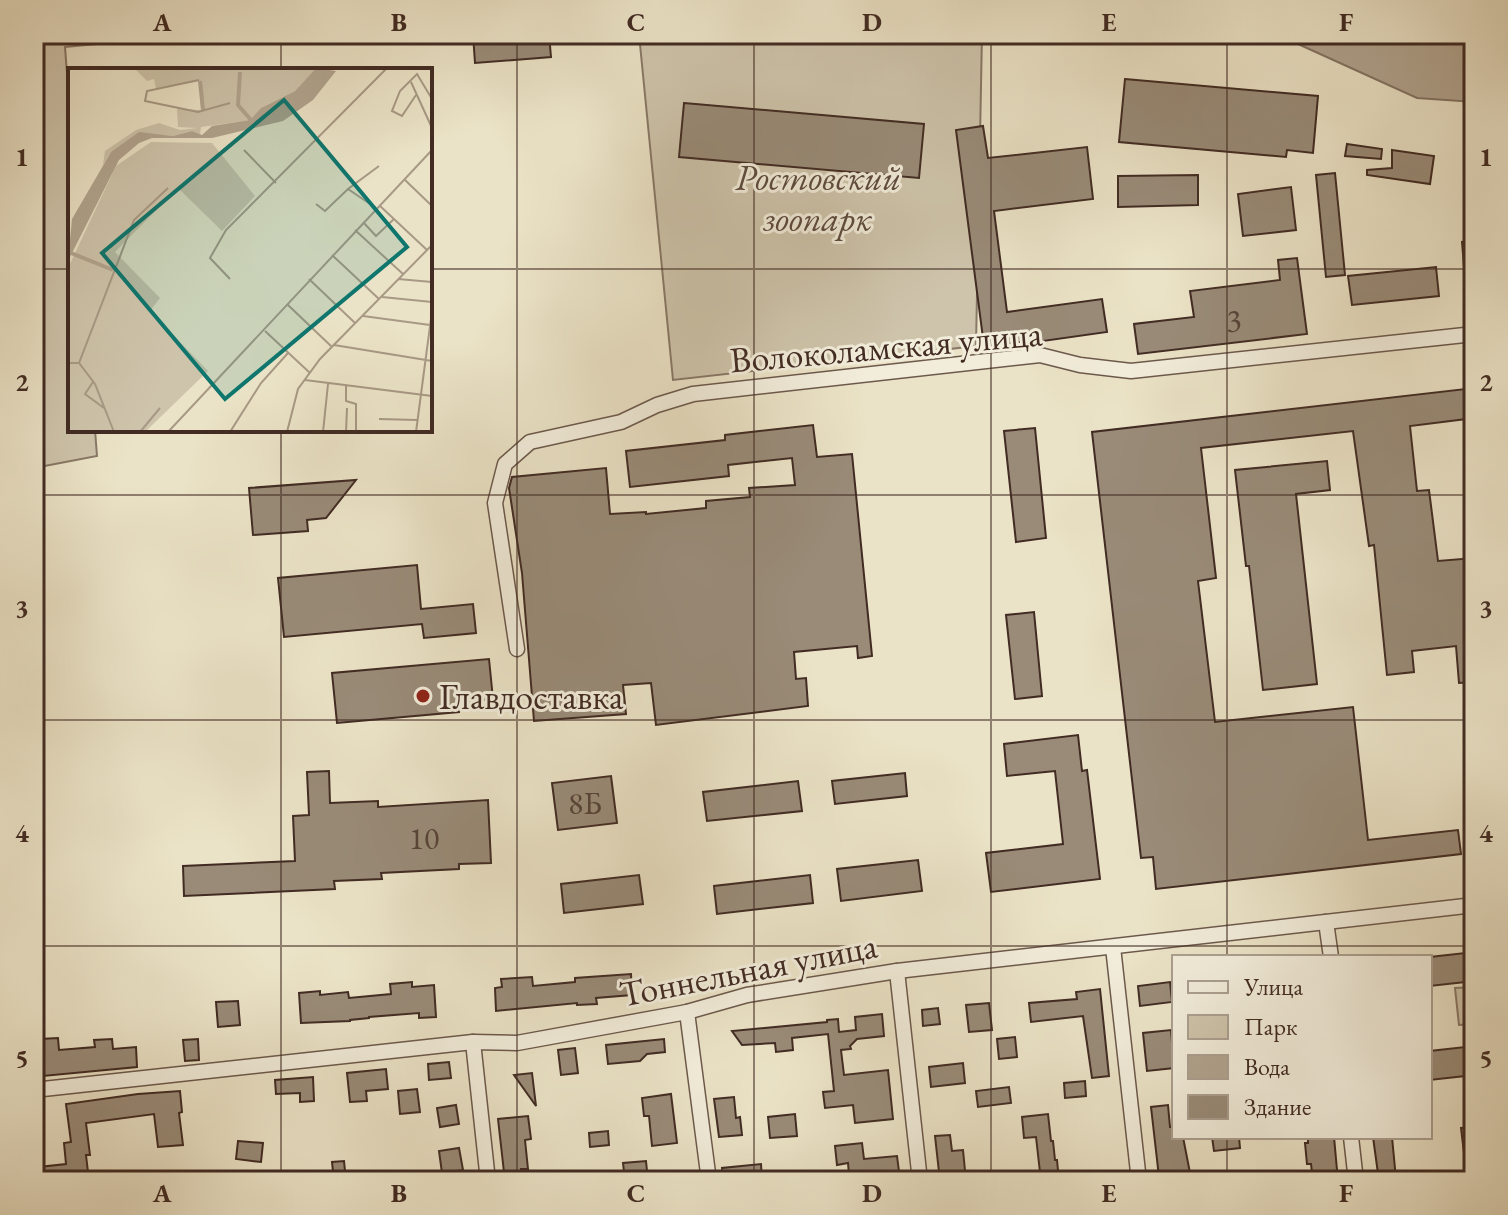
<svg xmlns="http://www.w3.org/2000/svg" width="1508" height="1215" font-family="'EB Garamond',serif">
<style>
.green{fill:#cec4ab;stroke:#887867;stroke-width:2}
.water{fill:#b1a48f;stroke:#847464;stroke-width:2}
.building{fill:#998b78;stroke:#412b23;stroke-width:2}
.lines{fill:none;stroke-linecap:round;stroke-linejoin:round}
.minor-casing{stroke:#6c594c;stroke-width:17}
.minor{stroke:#f2eddb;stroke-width:14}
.grid{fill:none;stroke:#412b23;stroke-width:2;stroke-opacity:0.55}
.poi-dot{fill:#8f2418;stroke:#f2eddb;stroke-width:3}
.labels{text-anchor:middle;stroke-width:6;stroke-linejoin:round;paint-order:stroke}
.number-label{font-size:32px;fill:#574338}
.park-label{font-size:36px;font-style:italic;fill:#5d4a3e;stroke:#f2eddb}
.street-label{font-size:36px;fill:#412b23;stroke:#f2eddb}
.poi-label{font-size:36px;fill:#412b23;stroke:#f2eddb;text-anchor:start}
.inset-river{fill:none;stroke:#b1a48f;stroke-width:4}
.inset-road{fill:none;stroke:#a79985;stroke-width:2}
.view{fill:#0f766e;fill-opacity:0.15;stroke:#0f766e;stroke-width:4}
.inset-edge{fill:none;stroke:#412b23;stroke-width:4}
.neatline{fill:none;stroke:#412b23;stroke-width:3}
.grid-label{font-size:26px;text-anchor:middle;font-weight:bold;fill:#412b23}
</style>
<rect width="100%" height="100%" fill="#ebe3c7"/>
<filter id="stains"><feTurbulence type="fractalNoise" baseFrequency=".0025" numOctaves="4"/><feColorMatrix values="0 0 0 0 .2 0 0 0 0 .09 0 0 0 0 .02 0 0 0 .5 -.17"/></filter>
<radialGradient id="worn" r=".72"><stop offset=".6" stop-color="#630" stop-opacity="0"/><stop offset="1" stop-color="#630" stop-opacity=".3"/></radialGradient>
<!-- green -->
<g class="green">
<polygon points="34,34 203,34 65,47 70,113 70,430 95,430 97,456 34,468"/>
<polygon points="639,34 982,34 976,346 673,380"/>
<polygon points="1474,987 1474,1024 1459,1025 1455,988"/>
</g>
<!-- water -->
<polygon class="water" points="1276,34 1474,34 1474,102 1417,98"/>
<!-- building -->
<g class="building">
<polygon points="473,34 549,34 551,57 475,63"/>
<polygon points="1125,79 1318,96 1313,153 1287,150 1286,157 1119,142"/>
<polygon points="684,103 924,124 919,178 679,157"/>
<polygon points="983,126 988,158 1087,147 1093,199 994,211 1007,312 1102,299 1107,332 1022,344 1021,342 984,346 956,130"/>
<polygon points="1347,144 1382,149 1381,159 1345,156"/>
<polygon points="1392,150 1434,156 1430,184 1367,175 1367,170 1392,168"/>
<polygon points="1335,173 1345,275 1326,277 1316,175"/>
<polygon points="1198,175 1198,205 1118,207 1118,176"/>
<polygon points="1291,187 1296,230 1243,236 1238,194"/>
<polygon points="1474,241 1474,279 1465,279 1462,242"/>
<polygon points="1297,258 1307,334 1138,354 1134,324 1194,317 1190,291 1280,280 1278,260"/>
<polygon points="1436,267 1439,296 1352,305 1348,276"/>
<polygon points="1474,388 1474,418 1410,426 1417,491 1429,490 1438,561 1474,558 1474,682 1459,683 1456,646 1412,651 1414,672 1387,675 1374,545 1369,546 1353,431 1201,448 1216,578 1198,581 1215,722 1353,707 1368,840 1458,830 1461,854 1156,889 1153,857 1141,858 1092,432"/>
<polygon points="813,425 817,457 852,454 872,656 858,658 857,646 794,652 796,679 806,678 808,706 656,725 651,683 623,685 626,714 534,721 522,573 509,488 512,477 606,468 610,514 646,512 646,514 706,508 706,501 750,497 749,488 795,485 792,458 728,465 729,476 630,487 626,451 725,440 725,435"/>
<polygon points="1035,428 1046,538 1016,542 1004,431"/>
<polygon points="1327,461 1330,490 1296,494 1317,684 1263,690 1249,566 1246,566 1235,470"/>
<polygon points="356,480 326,518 307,520 308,531 253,535 249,488"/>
<polygon points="417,565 421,609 473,604 476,633 424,638 422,624 284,637 278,578"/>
<polygon points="1034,612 1042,696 1015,699 1006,615"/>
<polygon points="489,659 493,699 458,702 459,712 337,723 332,673"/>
<polygon points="1078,735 1082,771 1087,770 1100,879 991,892 986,853 1063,844 1055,771 1007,776 1004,744"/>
<polygon points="329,771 330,803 378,801 378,807 488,800 491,863 459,864 459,869 381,873 382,879 334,881 335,889 184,896 183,866 295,861 293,816 309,815 307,772"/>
<polygon points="905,773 907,796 835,804 832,781"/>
<polygon points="611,776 617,823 558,830 552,783"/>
<polygon points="798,781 802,811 707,821 703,792"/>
<polygon points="918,860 922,891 841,901 837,869"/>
<polygon points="639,875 643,904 564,913 561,884"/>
<polygon points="810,875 813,903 717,914 714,886"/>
<polygon points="1474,952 1474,981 1430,986 1430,957"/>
<polygon points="631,974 632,995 596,998 597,1004 577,1005 577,1003 496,1011 495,988 502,987 501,979 532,977 533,986 575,982 575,978"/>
<polygon points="412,982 412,987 434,985 436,1017 419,1018 419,1013 369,1017 369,1018 350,1020 350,1021 301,1023 299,993 320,991 320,995 348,992 349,998 391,994 390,984"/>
<polygon points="1170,982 1172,1002 1140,1006 1138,986"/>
<polygon points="1100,989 1109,1076 1092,1078 1083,1016 1031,1022 1029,1003 1077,999 1076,992"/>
<polygon points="238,1001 240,1025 218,1027 216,1002"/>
<polygon points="989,1003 992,1030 969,1032 966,1005"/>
<polygon points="938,1008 940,1024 923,1026 922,1010"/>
<polygon points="882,1014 884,1036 857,1039 850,1046 851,1049 841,1050 844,1075 888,1070 893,1119 855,1123 853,1105 825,1108 823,1092 834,1091 828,1034 792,1038 793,1050 776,1052 775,1043 742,1045 732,1031 827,1022 827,1020 838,1019 839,1032 856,1030 855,1017"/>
<polygon points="1171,1030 1174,1068 1147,1071 1143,1033"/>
<polygon points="1015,1037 1017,1057 999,1059 997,1039"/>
<polygon points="58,1038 59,1050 95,1047 94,1040 112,1039 113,1049 136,1047 137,1067 43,1076 40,1039"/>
<polygon points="198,1039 199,1060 185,1061 183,1040"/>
<polygon points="664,1039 665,1052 647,1054 640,1061 608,1064 606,1045"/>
<polygon points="1474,1046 1474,1075 1430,1080 1430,1051"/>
<polygon points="575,1048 578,1073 561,1075 558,1050"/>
<polygon points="449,1062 451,1078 429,1080 428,1064"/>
<polygon points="963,1063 965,1083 931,1087 929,1067"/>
<polygon points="386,1069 388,1089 366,1091 367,1101 350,1102 347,1073"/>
<polygon points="532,1073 536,1106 514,1075"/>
<polygon points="313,1077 314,1101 300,1102 300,1093 276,1094 275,1080"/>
<polygon points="1085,1081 1086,1096 1065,1098 1064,1083"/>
<polygon points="1009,1087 1011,1103 978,1107 976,1091"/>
<polygon points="417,1089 420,1112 400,1114 398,1091"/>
<polygon points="180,1091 182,1112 179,1113 183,1145 158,1147 154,1114 86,1123 90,1155 86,1155 89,1181 41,1181 39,1167 66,1164 64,1143 71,1142 66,1104 138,1094"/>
<polygon points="671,1094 677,1143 652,1146 649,1116 644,1116 642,1098"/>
<polygon points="734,1097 736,1118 740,1117 742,1135 719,1137 714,1099"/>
<polygon points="456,1105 459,1124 440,1127 437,1108"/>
<polygon points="1168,1105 1170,1127 1174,1127 1174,1137 1183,1137 1190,1173 1159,1177 1151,1107"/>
<polygon points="795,1114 797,1136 770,1138 768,1117"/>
<polygon points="1048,1114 1051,1141 1053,1141 1055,1160 1057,1160 1059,1181 1041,1181 1036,1137 1024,1138 1022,1117"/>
<polygon points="528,1116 531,1139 525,1140 528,1169 521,1169 523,1181 505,1181 498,1119"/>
<polygon points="1474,1127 1474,1169 1466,1170 1461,1128"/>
<polygon points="608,1131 609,1145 590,1147 589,1133"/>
<polygon points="950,1135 952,1151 963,1150 966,1181 940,1181 935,1136"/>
<polygon points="1212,1137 1239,1137 1240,1148 1214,1151"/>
<polygon points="1308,1137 1334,1137 1338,1181 1313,1181 1311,1164 1307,1164 1305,1143 1308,1143"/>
<polygon points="1373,1137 1392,1137 1396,1179 1379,1181"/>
<polygon points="238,1141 263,1143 261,1162 236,1159"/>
<polygon points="862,1143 864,1159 897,1156 900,1179 880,1181 879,1172 849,1175 848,1163 837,1165 835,1146"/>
<polygon points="459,1148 463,1170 442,1173 439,1151"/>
<polygon points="344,1161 346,1181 334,1181 332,1162"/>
<polygon points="646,1161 648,1181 625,1181 623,1163"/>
<polygon points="761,1164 762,1181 723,1181 722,1168"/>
</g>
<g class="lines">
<defs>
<g id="minor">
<polyline points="517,649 495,503 505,464 530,442 621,422 657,405 693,394 1040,355 1080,365 1131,371 1474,334"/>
<polyline points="1326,922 1331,957"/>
<polyline points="1113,947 1139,1181"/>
<polyline points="897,971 920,1181"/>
<polyline points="687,1012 709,1181"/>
<polyline points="473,1042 488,1181"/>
<polyline points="34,1090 473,1042 517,1043 687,1012 747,995 897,971 1474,905"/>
<polyline points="1351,1137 1356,1181"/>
</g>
</defs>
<!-- minor casing -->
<use href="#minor" class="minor-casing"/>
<!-- minor -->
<use href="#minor" class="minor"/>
</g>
<!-- grid -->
<path class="grid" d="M281 34V70M517 34V1181M754 34V1181M991 34V1181M1227 34V957M34 269H70M430 269H1474M281 430V1181M34 495H1474M34 720H1474M34 946H1474M1227 1137V1181"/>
<!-- markers -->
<circle class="poi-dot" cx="423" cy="696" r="8"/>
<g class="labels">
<!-- number labels -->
<g class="number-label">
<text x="1234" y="331">3</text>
<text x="585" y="814">8Б</text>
<text x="424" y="849">10</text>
</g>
<!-- park labels -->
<g class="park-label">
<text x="818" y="190">Ростовский<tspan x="818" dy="41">зоопарк</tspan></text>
</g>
<!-- street labels -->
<g class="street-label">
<text transform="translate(886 346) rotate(-5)" y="13">Волоколамская улица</text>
<text transform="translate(748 969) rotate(-11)" y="13">Тоннельная улица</text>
</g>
<!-- poi labels -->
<g class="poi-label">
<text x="439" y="709">Главдоставка</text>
</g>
</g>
<!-- overview -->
<g transform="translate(68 68)">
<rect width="364" height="364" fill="#ebe3c7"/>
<path d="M66 0H248L227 23 193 40 183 52 133 59 132 67 124 63 105 68 82 66 43 84 35 97 37 83 68 62 91 55 112 62 129 60 110 59 109 41 133 42 131 13 88 21 86 11 79 13ZM83 74 144 75 187 128 154 163 110 120 47 184 92 230 82 243 140 303 77 364H0V200L48 98Z" fill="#cec4ab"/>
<path d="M248 0 268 3 245 32 215 53 144 70H84L71 75 51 92 0 193 4 151 43 84 71 64 105 68 124 63 134 67 144 58 182 52 193 40 227 23Z" fill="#b1a48f"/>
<path class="inset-river" d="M172 4 170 37 183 52M132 13 135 42M3 185 45 202"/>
<path class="inset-road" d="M131 12 79 23 77 33 130 44 162 35M343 14 364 60M348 27 334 48 324 43 332 23 349 6 364 31M176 82 208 115M336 111 364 138M248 136 257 143 280 121M311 137 359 182M308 140 280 121 311 98M295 154 308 168 326 151M287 162 335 206M264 187 311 231M162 211 142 190 158 162 319 0M241 211 287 255M330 211 364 214M314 229 364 234M220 237 264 279M295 248 362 257M197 263 242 305M266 277 364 293M0 295H11L27 316 46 364M11 295 66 152 100 120M237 312 364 328M25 314 17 326 36 340M278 318V333L288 336V364M311 351 349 352M72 364 92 340M100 364 364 82M162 364 193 315 220 285M219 364 230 321 252 291 364 177M255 364 260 316M278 364 279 340M348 364 364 243"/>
<path class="view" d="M216 32 339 179 157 331 34 185Z"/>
<rect width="364" height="364" class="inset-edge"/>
</g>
<!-- margin -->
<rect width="1508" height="1215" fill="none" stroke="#ebe3c7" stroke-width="88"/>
<!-- legend -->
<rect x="1172" y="955" width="260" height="184" fill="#f2eddb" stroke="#ab9f91" stroke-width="2"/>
<rect x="1188" y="981" width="40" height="12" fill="#f2eddb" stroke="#ab9f91" stroke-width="2"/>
<text x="1244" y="995" font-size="24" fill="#412b23">Улица</text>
<rect x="1188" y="1015" width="40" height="24" fill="#cec4ab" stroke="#ab9f91" stroke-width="2"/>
<text x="1244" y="1035" font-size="24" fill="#412b23">Парк</text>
<rect x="1188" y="1055" width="40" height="24" fill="#b1a48f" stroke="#ab9f91" stroke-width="2"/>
<text x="1244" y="1075" font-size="24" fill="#412b23">Вода</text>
<rect x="1188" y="1095" width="40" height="24" fill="#998b78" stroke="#ab9f91" stroke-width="2"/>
<text x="1244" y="1115" font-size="24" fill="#412b23">Здание</text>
<rect x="44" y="44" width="1420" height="1127" class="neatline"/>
<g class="grid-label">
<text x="162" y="31">A</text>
<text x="399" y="31">B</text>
<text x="636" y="31">C</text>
<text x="872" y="31">D</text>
<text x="1109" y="31">E</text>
<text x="1346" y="31">F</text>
<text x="22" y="166">1</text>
<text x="1486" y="166">1</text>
<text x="22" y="391">2</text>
<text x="1486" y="391">2</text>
<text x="22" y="617">3</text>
<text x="1486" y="617">3</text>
<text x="22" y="842">4</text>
<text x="1486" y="842">4</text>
<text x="22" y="1067">5</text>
<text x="1486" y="1067">5</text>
<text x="162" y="1202">A</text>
<text x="399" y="1202">B</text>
<text x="636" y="1202">C</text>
<text x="872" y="1202">D</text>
<text x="1109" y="1202">E</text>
<text x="1346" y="1202">F</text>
</g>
<rect width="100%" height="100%" filter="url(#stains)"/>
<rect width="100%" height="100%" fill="url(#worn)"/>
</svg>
